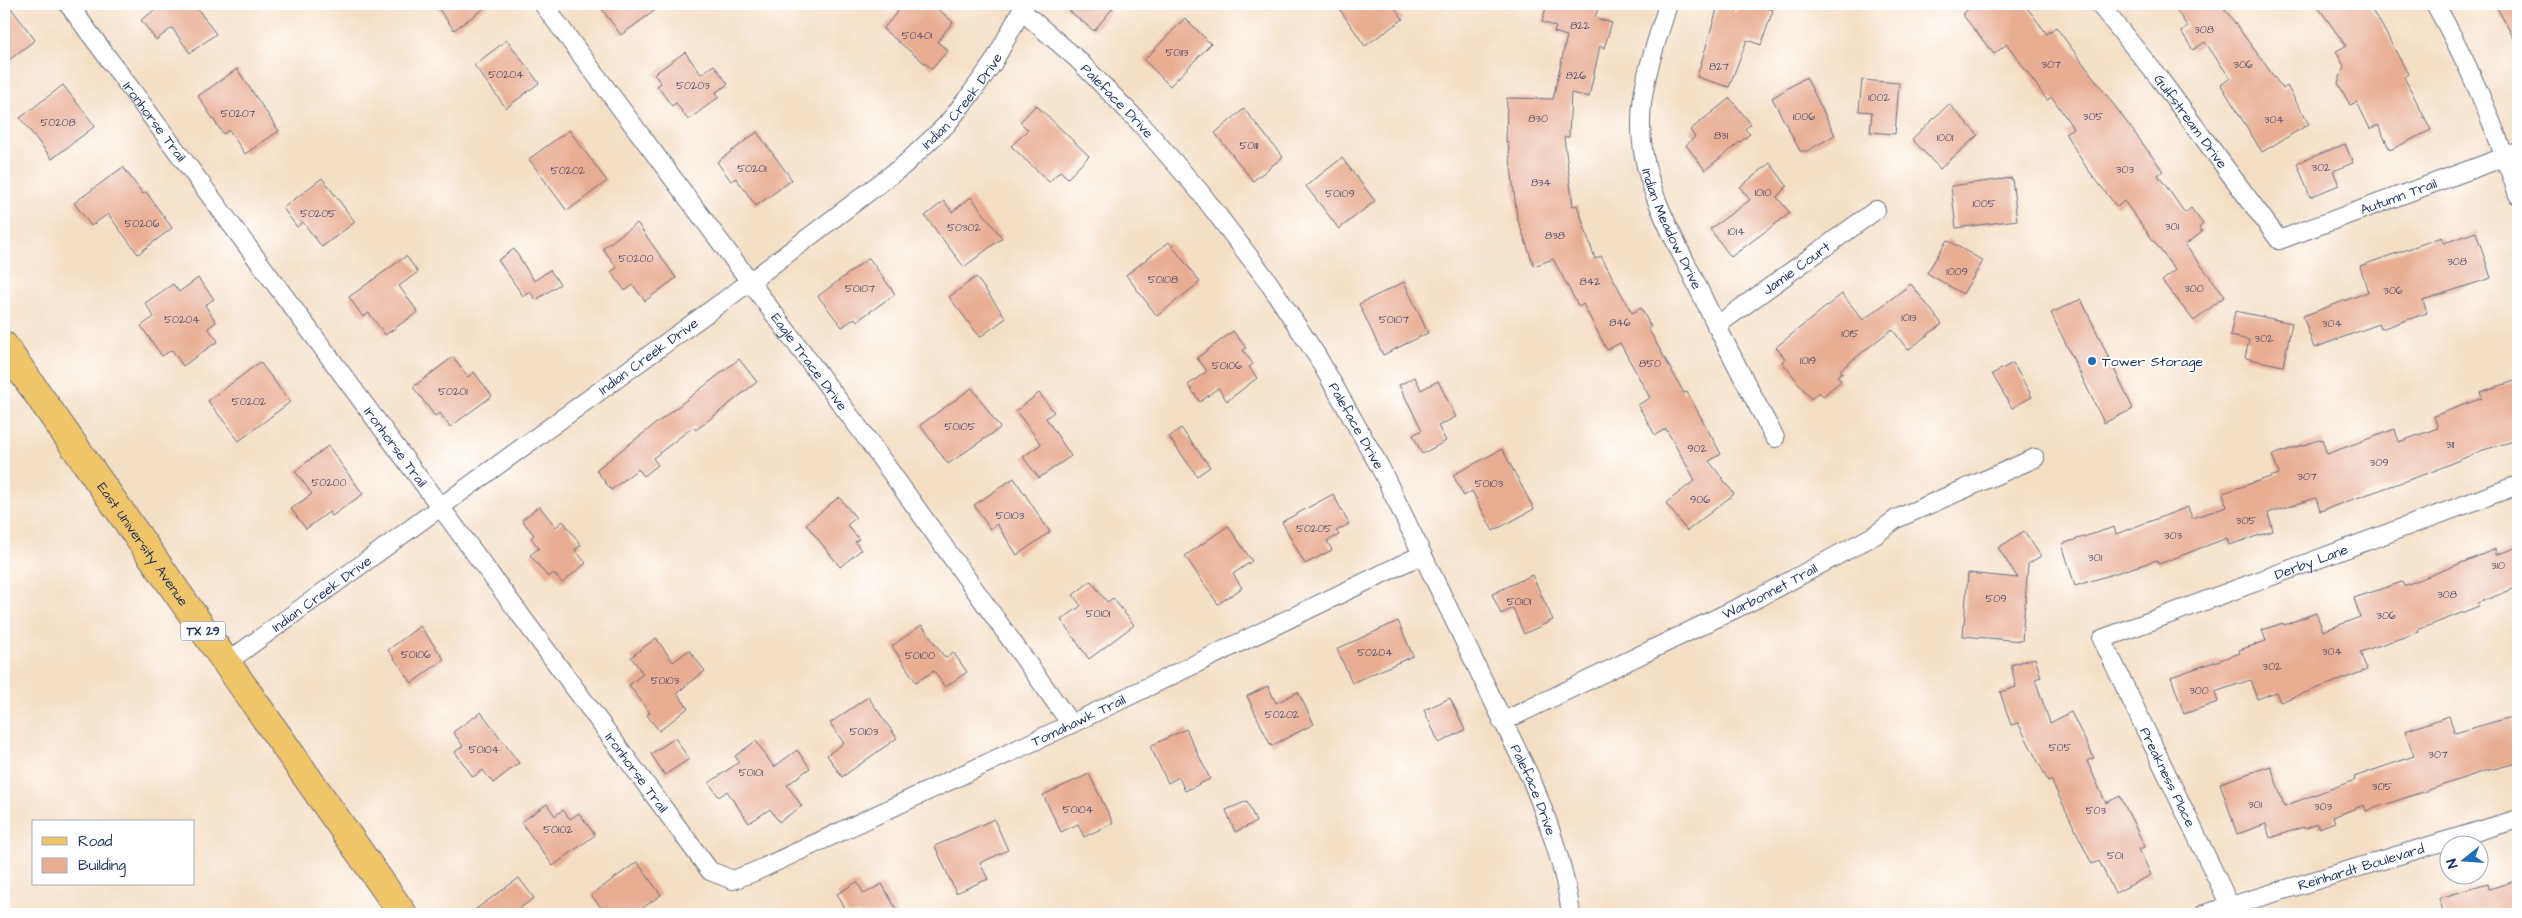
<svg xmlns="http://www.w3.org/2000/svg" width="2522" height="918" font-family="'Architects Daughter',sans-serif">
<style>
.building{fill:#e8ad93}
.lines{fill:none;stroke-linecap:round;stroke-linejoin:round}
.minor-casing{stroke:#676d82;stroke-width:20}
.primary-casing{stroke:#676d82;stroke-width:30}
.minor{stroke:#fff;stroke-width:18}
.primary{stroke:#f0c469;stroke-width:28}
.poi-dot{fill:#1f6fb2;stroke:#fff;stroke-width:2}
.labels{text-anchor:middle;stroke-width:4;stroke-linejoin:round;paint-order:stroke}
.number-label{font-size:11px;fill:#4e4e6b}
.shield{fill:#fff;stroke:#5f6d8e;stroke-width:1}
.shield-label{font-size:12px;font-weight:bold;fill:#1b2f5e}
.street-label{font-size:14px;fill:#1b2f5e;stroke:#fff}
.poi-label{font-size:14px;fill:#1b2f5e;stroke:#fff;text-anchor:start}
</style>
<rect width="100%" height="100%" fill="#fff"/>
<filter id="ink" filterUnits="userSpaceOnUse"><feTurbulence type="fractalNoise" baseFrequency=".02" numOctaves="2"/><feDisplacementMap in="SourceGraphic" scale="10" xChannelSelector="R" yChannelSelector="G"/><feConvolveMatrix kernelMatrix="1 2 1 2 8 2 1 2 1" color-interpolation-filters="sRGB"/></filter>
<filter id="wash" filterUnits="userSpaceOnUse"><feTurbulence type="fractalNoise" baseFrequency=".0096" numOctaves="4" result="noise"/><feDisplacementMap in="SourceGraphic" scale="20" xChannelSelector="R" yChannelSelector="G"/><feGaussianBlur stdDeviation="1.12" result="paint"/><feColorMatrix in="noise" values="0 0 0 0 0 0 0 0 0 0 0 0 0 0 0 0 0 1.4 0 .05"/><feComposite in="paint" operator="in"/></filter>
<g filter="url(#wash)">
<rect width="100%" height="100%" fill="#f4dfc4"/>
<g id="blocks">
<!-- building -->
<g class="building">
<polygon points="4,4 8,4 35,40 4,64"/>
<polygon points="163,4 194,4 216,34 190,53 172,28 156,40 141,20"/>
<polygon points="435,4 490,4 454,30"/>
<polygon points="598,4 664,4 621,35"/>
<polygon points="904,4 932,4 953,22 937,42 948,50 932,69 883,29"/>
<polygon points="1061,4 1116,4 1094,31"/>
<polygon points="1336,4 1392,4 1403,19 1365,46"/>
<polygon points="1547,4 1599,4 1595,18 1612,23 1604,48 1600,46 1589,97 1571,93 1569,137 1564,137 1573,206 1577,205 1595,259 1601,256 1632,313 1641,308 1651,327 1648,328 1684,393 1687,392 1721,454 1709,461 1734,494 1687,531 1666,503 1695,480 1666,429 1655,435 1638,405 1650,398 1620,343 1607,350 1583,304 1579,307 1553,259 1534,266 1517,217 1508,142 1506,142 1507,98 1553,99 1567,36 1554,32 1556,27 1542,22"/>
<polygon points="1739,4 1756,4 1773,10 1761,45 1747,40 1729,87 1697,77 1718,6 1736,12"/>
<polygon points="1975,4 2024,4 2047,34 2056,27 2163,171 2158,175 2185,213 2191,208 2203,224 2199,228 2202,232 2185,245 2225,296 2194,321 2162,281 2175,270 2124,201 2117,207 2086,167 2065,133 2073,128 2052,97 2047,100 2007,44 1994,54 1962,14"/>
<polygon points="2172,4 2221,4 2283,89 2287,86 2309,124 2262,152 2221,85 2230,78 2205,42 2193,50 2181,31 2188,27"/>
<polygon points="2316,4 2367,4 2380,22 2408,74 2404,77 2431,130 2390,150 2378,125 2370,129 2357,102 2350,105 2338,83 2344,66 2336,51 2346,46"/>
<polygon points="2495,4 2518,4 2518,46"/>
<polygon points="1185,18 1211,44 1170,86 1144,60"/>
<polygon points="507,40 539,83 506,108 474,65"/>
<polygon points="685,52 701,74 714,65 728,84 716,92 719,97 688,120 676,103 672,106 657,86 661,83 654,74"/>
<polygon points="237,69 279,131 245,154 229,130 223,134 198,96"/>
<polygon points="1806,77 1835,135 1807,151 1800,151 1772,98"/>
<polygon points="1862,80 1899,83 1895,134 1870,132 1872,112 1859,111"/>
<polygon points="63,85 95,126 52,159 20,118"/>
<polygon points="1730,98 1751,124 1745,129 1750,134 1705,170 1686,145 1695,137 1690,130"/>
<polygon points="1949,104 1978,135 1940,169 1912,139"/>
<polygon points="1036,105 1089,156 1068,178 1060,171 1049,182 1011,146 1028,130 1020,122"/>
<polygon points="1244,109 1283,157 1253,181 1215,133"/>
<polygon points="569,130 607,181 567,211 529,159"/>
<polygon points="757,132 792,180 756,206 736,178 731,181 717,162"/>
<polygon points="2345,144 2353,163 2333,171 2339,185 2310,197 2297,163"/>
<polygon points="1342,158 1375,201 1339,229 1306,186"/>
<polygon points="1770,163 1787,186 1777,197 1790,213 1731,257 1710,229 1750,200 1740,187"/>
<polygon points="123,167 143,194 146,192 172,228 138,254 108,214 91,226 74,203"/>
<polygon points="322,178 355,222 322,247 303,222 297,227 283,208"/>
<polygon points="2012,178 2017,220 1956,228 1951,186"/>
<polygon points="971,197 1002,238 964,267 925,216 944,201 952,212"/>
<polygon points="637,223 676,278 645,301 633,285 625,291 611,272 617,268 603,248"/>
<polygon points="2476,232 2491,278 2423,300 2427,313 2381,329 2379,324 2314,348 2303,316 2368,292 2360,266 2442,237 2444,243"/>
<polygon points="1947,240 1983,261 1963,294 1927,273"/>
<polygon points="1169,242 1200,282 1157,316 1126,275"/>
<polygon points="514,249 534,281 550,270 560,284 536,300 530,292 523,296 498,260"/>
<polygon points="406,256 418,272 399,286 418,312 385,335 369,313 363,317 349,297"/>
<polygon points="869,258 895,294 857,321 855,318 842,327 818,296"/>
<polygon points="976,277 1006,318 980,337 949,297"/>
<polygon points="198,278 214,299 205,305 216,322 208,328 218,341 183,366 172,350 162,356 141,326 154,317 145,303 173,284 179,292"/>
<polygon points="1404,282 1428,333 1383,355 1359,304"/>
<polygon points="1911,284 1942,324 1908,350 1892,329 1840,370 1842,372 1837,376 1841,381 1823,396 1819,392 1811,399 1782,362 1785,359 1776,347 1842,294 1863,320"/>
<polygon points="2081,299 2133,409 2104,423 2051,313"/>
<polygon points="2235,311 2292,323 2283,366 2245,358 2249,340 2230,336"/>
<polygon points="1233,331 1246,348 1243,350 1253,364 1249,367 1257,378 1227,401 1218,388 1200,402 1188,385 1207,371 1197,358"/>
<polygon points="453,357 468,377 474,372 492,396 450,427 440,413 435,416 413,387"/>
<polygon points="739,359 757,382 696,430 693,427 653,458 658,465 644,476 638,469 611,490 596,470"/>
<polygon points="260,362 290,402 239,441 208,401"/>
<polygon points="2013,363 2032,397 2012,408 1992,374"/>
<polygon points="1415,377 1421,390 1438,381 1456,417 1438,426 1446,441 1422,454 1413,435 1422,430 1399,385"/>
<polygon points="2518,380 2518,440 2483,450 2431,472 2320,511 2316,498 2268,513 2273,531 2229,545 2227,538 2159,564 2157,560 2075,586 2062,544 2114,527 2116,534 2188,507 2192,518 2227,507 2223,493 2279,474 2272,455 2322,439 2327,454 2395,429 2399,442 2438,428 2434,416 2482,398 2480,392"/>
<polygon points="972,388 1000,428 948,464 920,425"/>
<polygon points="1039,393 1054,412 1046,418 1071,456 1039,478 1023,457 1041,444 1016,411"/>
<polygon points="1181,428 1210,467 1197,476 1169,437"/>
<polygon points="328,446 363,494 332,516 329,512 306,529 291,509 312,494 295,471"/>
<polygon points="1502,449 1534,509 1493,531 1472,491 1464,496 1453,475"/>
<polygon points="1014,478 1050,532 1017,555 997,524 990,529 974,505"/>
<polygon points="1333,494 1349,524 1336,531 1339,535 1327,541 1332,550 1305,564 1282,522"/>
<polygon points="839,497 856,518 847,525 859,539 855,542 861,550 840,567 806,524"/>
<polygon points="539,506 556,527 563,521 581,545 575,550 586,563 562,583 554,573 548,577 530,555 539,548 531,538 534,535 522,520"/>
<polygon points="1228,526 1252,561 1233,574 1242,588 1218,604 1185,556"/>
<polygon points="2024,531 2041,556 2028,564 2022,641 1963,636 1968,573 2018,578 1998,548"/>
<polygon points="2518,547 2518,587 2478,603 2479,606 2418,630 2419,632 2360,652 2367,670 2280,702 2276,692 2257,699 2250,680 2215,692 2218,702 2184,714 2171,677 2240,653 2239,650 2266,641 2262,630 2283,623 2284,625 2316,613 2323,631 2360,617 2354,598 2402,582 2404,586 2496,549 2496,555"/>
<polygon points="1532,575 1553,620 1524,634 1513,608 1501,614 1492,594"/>
<polygon points="1091,581 1107,602 1113,598 1134,625 1089,659 1061,620 1081,606 1073,595"/>
<polygon points="1398,621 1413,656 1352,683 1337,649"/>
<polygon points="922,625 945,658 953,652 967,672 945,687 934,671 916,682 892,646"/>
<polygon points="420,626 444,659 412,683 388,650"/>
<polygon points="656,638 673,662 689,650 705,671 677,693 688,708 659,731 647,715 650,713 629,685 643,674 631,657"/>
<polygon points="2035,658 2041,677 2035,679 2050,723 2071,712 2094,758 2087,761 2106,803 2120,796 2145,847 2139,849 2151,875 2115,893 2099,861 2092,864 2051,780 2048,781 2018,723 2011,725 2000,692 2016,687 2011,665"/>
<polygon points="1268,686 1276,703 1298,692 1314,724 1271,746 1247,696"/>
<polygon points="868,697 897,738 842,777 827,755 844,743 830,723"/>
<polygon points="1450,698 1465,730 1439,743 1424,710"/>
<polygon points="481,712 519,763 493,783 483,770 473,777 455,752 463,746 453,732"/>
<polygon points="2449,716 2455,733 2511,717 2518,740 2518,763 2485,771 2366,811 2364,805 2333,817 2335,822 2319,828 2317,824 2305,829 2304,827 2270,838 2266,824 2237,834 2220,783 2271,766 2284,806 2355,780 2354,777 2414,756 2405,731"/>
<polygon points="1186,729 1210,779 1185,791 1179,777 1168,783 1150,746"/>
<polygon points="675,738 689,759 665,775 651,754"/>
<polygon points="756,741 774,767 797,750 810,768 787,785 802,806 779,822 770,809 749,823 727,791 719,797 709,783 739,762 735,756"/>
<polygon points="1089,774 1113,823 1084,837 1078,824 1061,832 1043,795"/>
<polygon points="1247,801 1256,822 1235,832 1226,810"/>
<polygon points="547,804 555,816 563,810 570,819 579,813 595,835 553,866 521,822"/>
<polygon points="994,819 1008,850 980,863 988,879 956,893 935,846"/>
<polygon points="637,862 661,895 634,914 606,914 591,895"/>
<polygon points="519,878 534,898 512,914 469,914"/>
<polygon points="2518,880 2518,914 2444,914 2439,898 2488,884 2489,889"/>
<polygon points="857,882 864,894 882,884 899,914 848,914 837,894"/>
</g>
</g>
</g>
<g filter="url(#ink)">
<use href="#blocks" fill-opacity="0" stroke="#676d82" stroke-width="1"/>
<g class="lines">
<defs>
<g id="minor">
<path id="s1" d="M68 4 710 871 733 880 754 872 1071 724 1421 555"/>
<path id="s2" d="M543 4 862 432 1071 724"/>
<path id="s3" d="M1668 4C1657 42 1641 81 1641 122 1640 177 1668 227 1692 275 1718 330 1746 384 1775 438"/>
<path id="s4" d="M2099 4 2159 78 2279 240 2518 152"/>
<path d="M2435 4C2470 65 2496 129 2518 195"/>
<path id="s5" d="M1022 11 1077 59 1140 123 1200 192 1267 280 1317 356 1380 467 1532 781C1549 824 1565 868 1571 914"/>
<path id="s6" d="M1716 326 1876 210"/>
<path id="s7" d="M226 663 751 281 904 165 946 125 970 95 993 63 1025 4"/>
<path id="s8" d="M1502 722 1760 597 1875 535 1896 519 2035 458"/>
<path id="s9" d="M2204 914 2518 819"/>
<path id="s10" d="M2234 914 2102 639 2518 485"/>
</g>
<g id="primary">
<path id="s11" d="M4 346 403 914"/>
</g>
</defs>
<!-- minor casing -->
<use href="#minor" class="minor-casing"/>
<!-- primary casing -->
<use href="#primary" class="primary-casing"/>
<!-- minor -->
<use href="#minor" class="minor"/>
<!-- primary -->
<use href="#primary" class="primary"/>
</g>
</g>
<!-- markers -->
<circle class="poi-dot" cx="2092" cy="361" r="5"/>
<g class="labels">
<!-- number labels -->
<g class="number-label">
<text x="1580" y="29">822</text>
<text x="2204" y="33">308</text>
<text x="917" y="39">50401</text>
<text x="1177" y="56">50113</text>
<text x="2051" y="68">307</text>
<text x="2243" y="68">306</text>
<text x="1719" y="70">827</text>
<text x="506" y="78">50204</text>
<text x="1576" y="79">826</text>
<text x="693" y="89">50203</text>
<text x="1879" y="101">1002</text>
<text x="238" y="117">50207</text>
<text x="1804" y="120">1006</text>
<text x="2093" y="120">305</text>
<text x="1538" y="122">830</text>
<text x="2274" y="123">304</text>
<text x="58" y="126">50208</text>
<text x="1721" y="139">831</text>
<text x="1945" y="141">1001</text>
<text x="1249" y="149">50111</text>
<text x="2321" y="171">302</text>
<text x="752" y="172">50201</text>
<text x="2125" y="173">303</text>
<text x="568" y="174">50202</text>
<text x="1541" y="186">834</text>
<text x="1763" y="196">1010</text>
<text x="1340" y="197">50109</text>
<text x="1984" y="207">1005</text>
<text x="318" y="217">50205</text>
<text x="142" y="227">50206</text>
<text x="2172" y="230">301</text>
<text x="964" y="231">50302</text>
<text x="1736" y="235">1014</text>
<text x="1555" y="239">838</text>
<text x="636" y="262">50200</text>
<text x="2457" y="265">308</text>
<text x="1957" y="275">1009</text>
<text x="1163" y="283">50108</text>
<text x="1590" y="285">842</text>
<text x="860" y="292">50107</text>
<text x="2194" y="292">300</text>
<text x="2393" y="294">306</text>
<text x="1909" y="321">1013</text>
<text x="182" y="323">50204</text>
<text x="1394" y="323">50107</text>
<text x="1620" y="326">846</text>
<text x="2332" y="327">304</text>
<text x="1850" y="337">1015</text>
<text x="2264" y="342">302</text>
<text x="1808" y="364">1019</text>
<text x="1650" y="367">850</text>
<text x="1227" y="369">50106</text>
<text x="453" y="395">50201</text>
<text x="249" y="405">50202</text>
<text x="960" y="430">50105</text>
<text x="2450" y="448">311</text>
<text x="1697" y="452">902</text>
<text x="2379" y="466">309</text>
<text x="2307" y="480">307</text>
<text x="329" y="486">50200</text>
<text x="1489" y="487">50103</text>
<text x="1700" y="503">906</text>
<text x="1010" y="519">50103</text>
<text x="2246" y="524">305</text>
<text x="1314" y="532">50205</text>
<text x="2173" y="539">303</text>
<text x="2095" y="561">301</text>
<text x="2498" y="569">310</text>
<text x="2447" y="598">308</text>
<text x="1996" y="602">509</text>
<text x="1519" y="605">50101</text>
<text x="1098" y="617">50101</text>
<text x="2386" y="619">306</text>
<text x="2332" y="655">304</text>
<text x="1375" y="656">50204</text>
<text x="416" y="658">50106</text>
<text x="920" y="659">50100</text>
<text x="2272" y="670">302</text>
<text x="665" y="684">50103</text>
<text x="2199" y="694">300</text>
<text x="1282" y="718">50202</text>
<text x="864" y="735">50103</text>
<text x="2060" y="751">505</text>
<text x="484" y="753">50104</text>
<text x="2438" y="758">307</text>
<text x="751" y="776">50101</text>
<text x="2382" y="790">305</text>
<text x="2255" y="808">301</text>
<text x="2323" y="810">303</text>
<text x="1078" y="813">50104</text>
<text x="2096" y="814">503</text>
<text x="558" y="833">50102</text>
<text x="2115" y="859">501</text>
</g>
<!-- shield labels -->
<rect class="shield" x="180.5" y="621.5" width="45" height="19" rx="4"/>
<g class="shield-label">
<text x="203" y="635">TX 29</text>
</g>
<!-- street labels -->
<g class="street-label">
<text dy="5" stroke="none"><textPath href="#s7" startOffset="928">Indian Creek Drive</textPath></text>
<text dy="5" stroke="none"><textPath href="#s5" startOffset="131">Paleface Drive</textPath></text>
<text dy="5" stroke="none"><textPath href="#s4" startOffset="149">Gulfstream Drive</textPath></text>
<text dy="5" stroke="none"><textPath href="#s1" startOffset="146">Ironhorse Trail</textPath></text>
<text dy="5" stroke="none"><textPath href="#s4" startOffset="424">Autumn Trail</textPath></text>
<text dy="5" stroke="none"><textPath href="#s3" startOffset="234">Indian Meadow Drive</textPath></text>
<text dy="5" stroke="none"><textPath href="#s6" startOffset="99">Jamie Court</textPath></text>
<text dy="5" stroke="none"><textPath href="#s7" startOffset="522">Indian Creek Drive</textPath></text>
<text dy="5" stroke="none"><textPath href="#s2" startOffset="446">Eagle Trace Drive</textPath></text>
<text dy="5" stroke="none"><textPath href="#s5" startOffset="536">Paleface Drive</textPath></text>
<text dy="5" stroke="none"><textPath href="#s1" startOffset="551">Ironhorse Trail</textPath></text>
<text dy="5" stroke="none"><textPath href="#s11" startOffset="242">East University Avenue</textPath></text>
<text dy="5" stroke="none"><textPath href="#s10" startOffset="528">Derby Lane</textPath></text>
<text dy="5" stroke="none"><textPath href="#s8" startOffset="298">Warbonnet Trail</textPath></text>
<text dy="5" stroke="none"><textPath href="#s7" startOffset="118">Indian Creek Drive</textPath></text>
<text dy="5" stroke="none"><textPath href="#s1" startOffset="1484">Tomahawk Trail</textPath></text>
<text dy="5" stroke="none"><textPath href="#s1" startOffset="956">Ironhorse Trail</textPath></text>
<text transform="translate(2168 777) rotate(64)" y="5">Preakness Place</text>
<text dy="5" stroke="none"><textPath href="#s5" startOffset="941">Paleface Drive</textPath></text>
<text dy="5" stroke="none"><textPath href="#s9" startOffset="164">Reinhardt Boulevard</textPath></text>
</g>
<!-- poi labels -->
<g class="poi-label">
<text x="2102" y="366">Tower Storage</text>
</g>
</g>
<!-- margin -->
<rect width="2522" height="918" fill="none" stroke="#fff" stroke-width="20"/>
<!-- legend -->
<rect x="32" y="820" width="162" height="65" fill="#ffffff" stroke="#a4acbf"/>
<rect x="42" y="837" width="25" height="8" fill="#f0c469" stroke="#a4acbf"/>
<text x="78" y="846" font-size="15" fill="#1b2f5e">Road</text>
<rect x="42" y="858" width="25" height="15" fill="#e8ad93" stroke="#a4acbf"/>
<text x="78" y="870" font-size="15" fill="#1b2f5e">Building</text>
<!-- north arrow -->
<g transform="translate(2464 860) rotate(253)"><circle r="24" fill="#ffffff" stroke="#a4acbf"/>
<path d="M0-4L9 19L0 12L-9 19Z" fill="#1f6fb2"/>
<text y="-8" font-size="14" font-weight="bold" text-anchor="middle" fill="#1b2f5e">N</text>
</g>
</svg>
